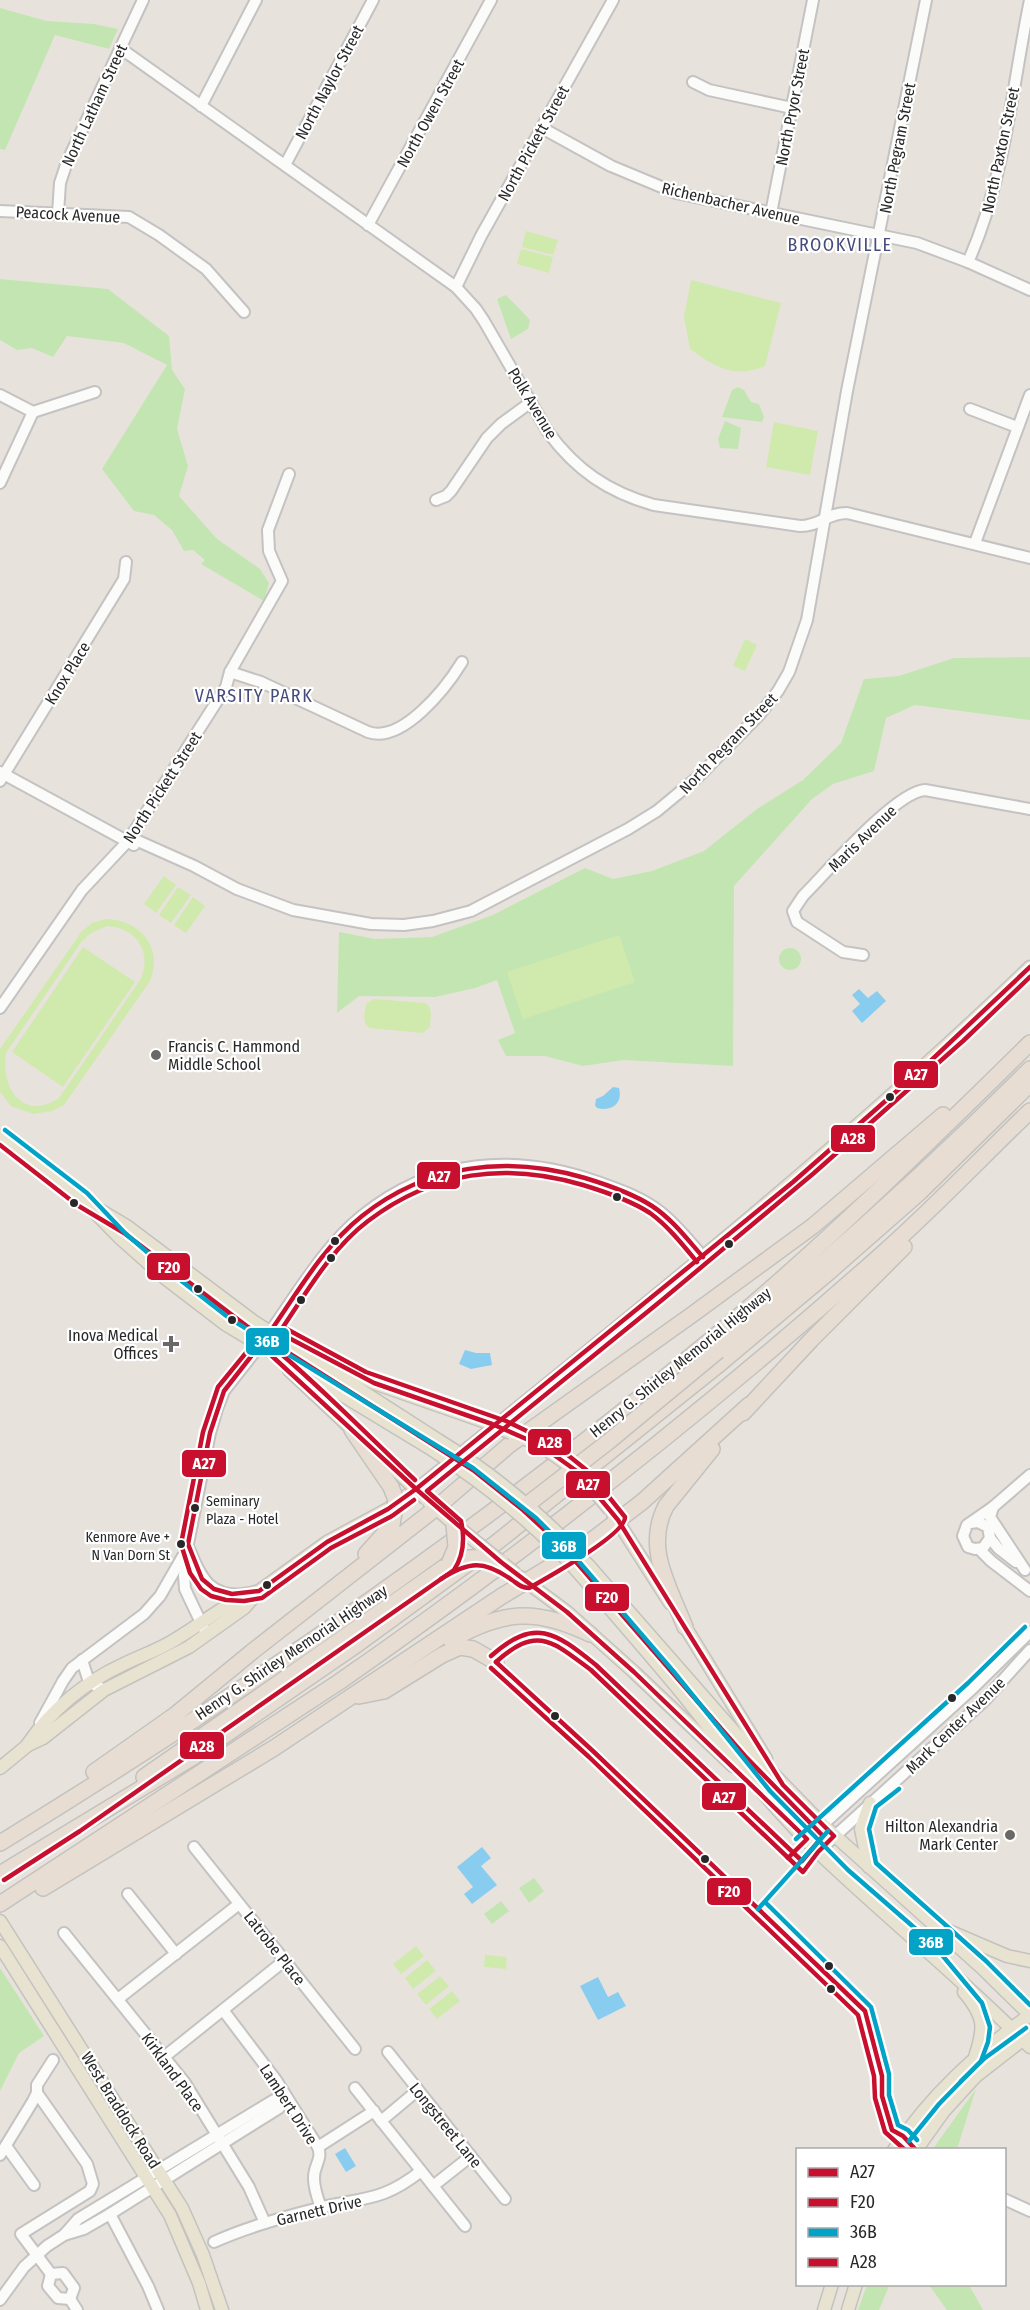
<svg xmlns="http://www.w3.org/2000/svg" width="1030" height="2310" font-family="'Fira Sans Condensed',sans-serif">
<style>
.green{fill:#c3e5b2}
.pitch{fill:#d0eaae;fill-rule:evenodd}
.water{fill:#88cdf0}
.lines{fill:none;stroke-linecap:round;stroke-linejoin:round}
.minor-casing{stroke:#c4c2c2;stroke-width:14}
.major-casing{stroke:#c3c2bf;stroke-width:15}
.highway-casing{stroke:#c3c2bf;stroke-width:18}
.minor{stroke:#fbfbfa;stroke-width:10}
.major{stroke:#e7e3d0;stroke-width:12}
.highway{stroke:#e8ddd2;stroke-width:15}
.major-bridge-casing{stroke:#c3c2bf;stroke-width:15;stroke-linecap:butt}
.highway-bridge-casing{stroke:#c3c2bf;stroke-width:18;stroke-linecap:butt}
.major-bridge{stroke:#e7e3d0;stroke-width:12}
.highway-bridge{stroke:#e8ddd2;stroke-width:15}
.bus-1-casing{stroke:#fff;stroke-width:9}
.bus-2-casing{stroke:#fff;stroke-width:9}
.bus-3-casing{stroke:#fff;stroke-width:9}
.bus-4-casing{stroke:#fff;stroke-width:9}
.bus-1{stroke:#c8102e;stroke-width:4.5}
.bus-2{stroke:#c8102e;stroke-width:4.5}
.bus-3{stroke:#02a3c6;stroke-width:4.5}
.bus-4{stroke:#c8102e;stroke-width:4.5}
.poi-dot{fill:#6b6967;stroke:#fff;stroke-width:2}
.bus-dot{fill:#282828;stroke:#fff;stroke-width:2}
.labels{text-anchor:middle;stroke-width:4.5;stroke-linejoin:round;paint-order:stroke}
.bus-label{font-size:14px;fill:#282828;stroke:#fff;text-anchor:start}
.street-label{font-size:16px;fill:#282828;stroke:#fff}
.poi-label{font-size:16px;fill:#282828;stroke:#fff;text-anchor:end}
.neighbourhood-label{font-size:18px;letter-spacing:1.5px;fill:#454b7b;stroke:#fff}
.line-badge{stroke:#fff;stroke-width:2}
.badge-label{font-size:16px;text-anchor:middle;font-weight:bold;fill:#fff}
</style>
<rect width="100%" height="100%" fill="#e7e3dc"/>
<!-- green -->
<g class="green">
<polygon points="0,8 47,21 94,24 118,29 109,49 55,35 5,150 0,149"/>
<polygon points="0,279 108,289 169,336 172,370 185,389 177,429 188,466 179,496 217,539 260,569 269,583 264,601 201,564 205,560 193,550 184,551 172,530 154,515 134,511 102,469 167,365 124,343 67,336 53,357 32,348 17,350 0,340"/>
<polygon points="506,295 530,320 528,329 511,339 497,299"/>
<polygon points="738,387 744,390 751,402 759,404 764,417 762,422 722,417 732,390"/>
<polygon points="725,421 741,428 738,449 720,448 718,439"/>
<polygon points="1030,657 1030,720 915,705 886,718 874,771 833,784 812,799 734,886 733,1066 624,1060 583,1066 545,1056 506,1056 498,1040 515,1033 497,980 475,988 435,997 359,996 337,1013 339,932 375,939 432,937 493,915 585,868 613,879 652,871 704,851 757,809 803,780 841,743 864,679 899,676 954,658"/>
<circle cx="790" cy="959" r="11"/>
<polygon points="534,1878 544,1891 529,1903 519,1888"/>
<polygon points="501,1901 509,1911 492,1924 484,1914"/>
<polygon points="0,1968 44,2036 19,2053 0,2091"/>
<polygon points="976,2089 957,2149 933,2149 937,2143"/>
<polygon points="867,2285 867,2284 899,2285 889,2286 879,2310 858,2310"/>
<polygon points="929,2285 969,2285 983,2310 947,2310"/>
</g>
<!-- pitch -->
<g class="pitch">
<polygon points="526,231 558,240 553,255 522,247"/>
<polygon points="521,249 553,257 549,273 517,264"/>
<path d="M691 280 781 303 765 366C734 379 715 367 690 349L684 317Z"/>
<polygon points="774,422 818,431 810,475 766,467"/>
<polygon points="745,639 757,645 745,671 733,666"/>
<polygon points="164,876 176,885 156,913 144,904"/>
<polygon points="178,887 191,895 171,923 159,915"/>
<polygon points="193,897 205,906 186,933 174,925"/>
<path d="M105 919C139 919 164 947 150 981L64 1105 52 1111 33 1114 11 1106 0 1092V1049L82 931 92 923ZM107 926C137 928 153 953 140 980L59 1098C25 1121 0 1090 6 1053L82 941 91 933Z"/>
<polygon points="619,935 635,982 523,1019 507,972"/>
<polygon points="83,947 135,982 63,1087 12,1052"/>
<path d="M374 999 425 1003C434 1008 430 1018 430 1027L423 1033 370 1028C361 1023 365 1013 366 1004Z"/>
<polygon points="416,1946 424,1956 401,1974 393,1964"/>
<polygon points="485,1955 507,1957 506,1969 484,1967"/>
<polygon points="427,1960 436,1971 413,1989 405,1978"/>
<polygon points="440,1976 449,1986 426,2005 417,1994"/>
<polygon points="452,1991 460,2001 437,2019 429,2009"/>
</g>
<!-- water -->
<g class="water">
<polygon points="859,989 868,998 877,991 886,1001 862,1023 852,1011 860,1004 852,995"/>
<path d="M613 1087 619 1088C623 1103 612 1112 597 1108L595 1105 596 1099 603 1096Z"/>
<polygon points="465,1350 476,1353 490,1353 492,1365 471,1369 459,1364"/>
<polygon points="482,1847 491,1858 481,1866 497,1885 472,1904 464,1894 473,1887 457,1867"/>
<polygon points="598,1977 608,1997 618,1992 626,2006 598,2020 580,1986"/>
<polygon points="345,2148 356,2166 346,2172 335,2154"/>
</g>
<g class="lines">
<defs>
<g id="minor">
<path d="M120 48 456 287 476 309 484 321 548 432C576 470 608 492 654 505L800 526C820 526 827 513 847 513L1030 558"/>
<polyline points="693,82 709,90 792,108"/>
<polyline points="201,106 256,0"/>
<polyline points="542,128 611,166 676,193 917,243 968,262 1030,290"/>
<polyline points="285,165 373,0"/>
<polyline points="0,211 129,217 159,235 206,269 244,312"/>
<polyline points="58,213 60,183 67,162 143,0"/>
<polyline points="771,213 813,0"/>
<polyline points="368,225 491,0"/>
<path d="M968 262C1005 180 1012 87 1030 0"/>
<polyline points="456,287 481,236 613,0"/>
<polyline points="0,395 33,412 95,392"/>
<polyline points="970,409 1017,427"/>
<polyline points="0,483 33,412"/>
<polyline points="436,500 446,496 451,491 487,438 501,424 531,402"/>
<polyline points="975,543 1030,395"/>
<path d="M230 672 261 682 368 732C402 744 446 688 462 662"/>
<polyline points="0,772 134,845"/>
<polyline points="0,781 124,579 126,562"/>
<polyline points="128,841 138,841 194,866 237,889 293,910 371,924 404,925 433,921 471,911 628,829 657,811 698,777 760,714 778,691 789,672 807,620 847,391 926,0"/>
<path d="M863 955 843 952 797 922 793 911 803 896C827 872 895 792 925 790L1030 809"/>
<polyline points="0,1008 82,890 128,841 226,687 230,672 282,581 269,551 268,530 289,474"/>
<path d="M272 1329C299 1291 326 1245 362 1216 433 1158 515 1153 598 1182 620 1190 641 1197 659 1211 676 1224 689 1241 703 1257"/>
<polyline points="993,1507 990,1517 1025,1570"/>
<polyline points="970,1523 978,1522 988,1527 990,1538 983,1548 975,1549 968,1547 963,1536 967,1525 993,1507 1030,1475"/>
<polyline points="990,1538 998,1548 1016,1562"/>
<polyline points="979,1549 991,1561 1030,1591"/>
<path d="M190 1551C202 1581 213 1600 250 1593"/>
<polyline points="204,1629 185,1589 184,1575 188,1558 188,1544 210,1433 217,1409 224,1391 260,1345"/>
<polyline points="82,1660 89,1682 104,1690"/>
<polyline points="40,1723 63,1681 72,1668 144,1614 160,1596 183,1556"/>
<polyline points="807,1839 973,1688 1030,1632"/>
<polyline points="824,1846 985,1700 1030,1650"/>
<polyline points="194,1847 355,2049"/>
<polyline points="128,1894 176,1954"/>
<polyline points="64,1933 185,2083 249,2187 265,2223"/>
<polyline points="118,1999 239,1904"/>
<path d="M223 2010 276 2080 318 2147C323 2160 313 2166 314 2179 314 2189 318 2199 321 2208"/>
<polyline points="388,2052 505,2199"/>
<polyline points="164,2057 284,1961"/>
<polyline points="355,2088 465,2226"/>
<polyline points="37,2093 87,2164 93,2184 90,2191 21,2234 51,2274"/>
<polyline points="381,2121 418,2090"/>
<polyline points="6,2146 34,2185"/>
<polyline points="318,2147 374,2111"/>
<polyline points="0,2155 33,2101 37,2093 37,2085 53,2060"/>
<polyline points="433,2186 471,2156"/>
<polyline points="1004,2199 1030,2211"/>
<polyline points="110,2214 148,2286 158,2310"/>
<polyline points="64,2235 78,2219 274,2100 286,2097"/>
<path d="M214 2242C247 2227 283 2217 319 2208 363 2197 382 2202 421 2171"/>
<polyline points="51,2274 63,2273 74,2288 70,2299"/>
<polyline points="51,2274 48,2286 58,2298 70,2299"/>
<polyline points="70,2299 77,2310"/>
<polyline points="0,2300 24,2267 47,2246 64,2235 84,2229 110,2214 279,2108 286,2097"/>
</g>
<g id="major">
<polyline points="0,1136 82,1199 120,1238 165,1278 225,1324 428,1447"/>
<polyline points="98,1209 128,1227 253,1321 438,1440"/>
<polyline points="323,1358 374,1383 483,1421"/>
<polyline points="289,1370 405,1479"/>
<polyline points="513,1434 540,1445"/>
<polyline points="429,1502 454,1524"/>
<polyline points="613,1514 670,1603"/>
<polyline points="589,1566 751,1751 823,1825 981,1967 1030,2015"/>
<path d="M579 1573C613 1612 647 1651 680 1691 724 1746 768 1803 819 1853 888 1919 963 1979 1030 2047"/>
<polyline points="520,1577 567,1612 634,1672 733,1766"/>
<polyline points="681,1620 766,1759"/>
<path d="M28 1744C51 1710 85 1682 122 1665 140 1656 159 1650 176 1639 203 1623 225 1604 255 1592"/>
<path d="M0 1768 28 1745 43 1738 104 1690 189 1647 244 1608 259 1591 327 1542 388 1509 426 1482C632 1316 839 1151 1030 967"/>
<polyline points="758,1776 824,1846"/>
<polyline points="869,1867 861,1829 870,1803"/>
<polyline points="0,1921 182,2208 203,2255 222,2310"/>
<polyline points="944,1929 1007,1956 1030,1961"/>
<polyline points="0,1946 170,2215 199,2283 207,2310"/>
<path d="M964 1992C985 2017 985 2027 975 2057"/>
<path d="M894 2150C931 2095 977 2053 1030 2015"/>
<polyline points="916,2150 944,2111 976,2076 1030,2034"/>
<polyline points="824,2310 832,2284"/>
<polyline points="848,2310 856,2284"/>
</g>
<g id="highway">
<path d="M718 1351C826 1262 931 1168 1030 1069"/>
<polyline points="743,1413 811,1340 904,1247"/>
<polyline points="352,1430 391,1487"/>
<polyline points="366,1554 392,1525"/>
<path d="M685 1627C669 1586 644 1548 666 1506L712 1449"/>
<path d="M451 1640C503 1610 537 1608 590 1634"/>
<polyline points="359,1696 384,1691 442,1655 460,1647 473,1649 496,1662"/>
<polyline points="94,1772 175,1715 253,1651 436,1508 508,1446 693,1314 813,1226 943,1115"/>
<polyline points="144,1777 449,1564"/>
<path d="M0 1843C246 1692 491 1523 713 1338 824 1246 927 1144 1030 1043"/>
<polyline points="0,1874 193,1757 359,1643 496,1543 717,1366 829,1272 920,1192 1030,1084"/>
<polyline points="43,1888 274,1748 502,1596 583,1547 642,1502 749,1405"/>
<path d="M0 1904 339 1682C529 1550 711 1406 883 1253 934 1208 981 1158 1030 1111"/>
</g>
</defs>
<!-- minor casing -->
<use href="#minor" class="minor-casing"/>
<!-- major casing -->
<use href="#major" class="major-casing"/>
<!-- highway casing -->
<use href="#highway" class="highway-casing"/>
<!-- minor -->
<use href="#minor" class="minor"/>
<!-- major -->
<use href="#major" class="major"/>
<!-- highway -->
<use href="#highway" class="highway"/>
<defs>
<g id="major-bridge">
<polyline points="483,1421 511,1433"/>
<path d="M438 1440C495 1475 544 1516 589 1566"/>
<polyline points="540,1445 578,1472 610,1510"/>
<path d="M428 1447C484 1483 535 1523 579 1573"/>
<polyline points="405,1479 426,1499"/>
<polyline points="454,1524 516,1574"/>
</g>
<g id="highway-bridge">
<polyline points="391,1487 396,1500 392,1525"/>
<polyline points="528,1504 608,1442 718,1351"/>
<path d="M449 1564C467 1554 482 1558 501 1562"/>
<polyline points="449,1564 456,1547 454,1524"/>
</g>
</defs>
<!-- major-bridge casing -->
<use href="#major-bridge" class="major-bridge-casing"/>
<!-- highway-bridge casing -->
<use href="#highway-bridge" class="highway-bridge-casing"/>
<!-- major-bridge -->
<use href="#major-bridge" class="major-bridge"/>
<!-- highway-bridge -->
<use href="#highway-bridge" class="highway-bridge"/>
<defs>
<g id="bus-1">
<polygon points="260,1345 416,1489 388,1509 327,1542 259,1591 232,1594 214,1589 202,1579 188,1544 210,1433 224,1391"/>
<polyline points="416,1489 501,1562 567,1612 634,1672 807,1839 788,1858"/>
<polyline points="416,1489 793,1182 923,1068 1030,967"/>
<path d="M496 1662C537 1625 552 1641 591 1670L803 1872 818 1852 834 1836 783 1785 618 1520 578 1472 540 1445 492 1424 374 1383 272 1329C299 1290 324 1246 362 1216 427 1164 507 1155 585 1178 608 1185 632 1193 652 1206 672 1219 687 1239 703 1257"/>
<polyline points="496,1662 594,1752 865,2011 882,2076 882,2096 892,2130 903,2136 916,2150"/>
</g>
<g id="bus-2">
<path d="M0 1145 77 1205 124 1233 248 1327 473 1470 523 1510 563 1547 745 1756 823 1836 802 1861 596 1665C555 1632 535 1617 491 1656"/>
<polyline points="491,1668 589,1757 858,2015 874,2076 875,2098 885,2132 905,2150"/>
</g>
<g id="bus-3">
<polyline points="5,1130 87,1193 125,1233 170,1272 229,1318 473,1468 536,1518 575,1557 674,1672 770,1791 848,1870 932,1943 982,2003 990,2027 988,2042 981,2061 939,2104 909,2141"/>
<polyline points="899,1789 876,1807 869,1829 876,1863 986,1961 1030,2005"/>
<polyline points="796,1839 968,1683 1025,1627"/>
<polyline points="765,1902 871,2007 889,2074 889,2095 898,2125 908,2130 917,2140"/>
<polyline points="758,1909 828,1831"/>
<polyline points="961,2081 985,2058 1026,2028"/>
</g>
<g id="bus-4">
<path d="M414 1500 392 1516 331 1548 262 1598 244 1601 226 1600 211 1596 201 1589 190 1573 181 1544 203 1432 218 1387 258 1338C273 1339 394 1461 415 1480"/>
<path d="M441 1579C469 1561 484 1560 512 1580 518 1584 521 1588 529 1588 545 1579 626 1534 625 1517L589 1472 554 1444 506 1421 366 1372 283 1327C308 1290 332 1248 368 1221 434 1171 505 1162 583 1185 606 1192 630 1200 650 1213 668 1226 683 1245 697 1262"/>
<path d="M4 1880 80 1831 454 1570C464 1555 465 1539 461 1521L427 1491 662 1300 814 1173 963 1041 1030 977"/>
</g>
</defs>
<!-- bus-1 casing -->
<use href="#bus-1" class="bus-1-casing"/>
<!-- bus-2 casing -->
<use href="#bus-2" class="bus-2-casing"/>
<!-- bus-3 casing -->
<use href="#bus-3" class="bus-3-casing"/>
<!-- bus-4 casing -->
<use href="#bus-4" class="bus-4-casing"/>
<!-- bus-1 -->
<use href="#bus-1" class="bus-1"/>
<!-- bus-2 -->
<use href="#bus-2" class="bus-2"/>
<!-- bus-3 -->
<use href="#bus-3" class="bus-3"/>
<!-- bus-4 -->
<use href="#bus-4" class="bus-4"/>
</g>
<!-- markers -->
<g class="poi-dot">
<circle cx="156" cy="1055" r="6"/>
<path d="M168 1335h6v6h6v6h-6v6h-6v-6h-6v-6h6z"/>
<circle cx="1010" cy="1835" r="6"/>
</g>
<g class="bus-dot">
<circle cx="890" cy="1097" r="5"/>
<circle cx="617" cy="1197" r="5"/>
<circle cx="74" cy="1203" r="5"/>
<circle cx="335" cy="1241" r="5"/>
<circle cx="729" cy="1244" r="5"/>
<circle cx="331" cy="1258" r="5"/>
<circle cx="198" cy="1289" r="5"/>
<circle cx="301" cy="1300" r="5"/>
<circle cx="232" cy="1320" r="5"/>
<circle cx="195" cy="1508" r="5"/>
<circle cx="181" cy="1544" r="5"/>
<circle cx="267" cy="1585" r="5"/>
<circle cx="952" cy="1698" r="5"/>
<circle cx="555" cy="1716" r="5"/>
<circle cx="705" cy="1859" r="5"/>
<circle cx="829" cy="1966" r="5"/>
<circle cx="831" cy="1989" r="5"/>
</g>
<g class="labels">
<!-- bus labels -->
<g class="bus-label">
<text x="206" y="1506">Seminary<tspan x="206" dy="18">Plaza - Hotel</tspan></text>
<text x="170" y="1542" text-anchor="end">Kenmore Ave +<tspan x="170" dy="18">N Van Dorn St</tspan></text>
</g>
<!-- street labels -->
<g class="street-label">
<text transform="translate(329 82) rotate(-62)" y="6">North Naylor Street</text>
<text transform="translate(94 105) rotate(-65)" y="6">North Latham Street</text>
<text transform="translate(792 107) rotate(-79)" y="6">North Pryor Street</text>
<text transform="translate(430 113) rotate(-61)" y="6">North Owen Street</text>
<text transform="translate(533 143) rotate(-61)" y="6">North Pickett Street</text>
<text transform="translate(897 148) rotate(-79)" y="6">North Pegram Street</text>
<text transform="translate(1000 150) rotate(-78)" y="6">North Paxton Street</text>
<text transform="translate(731 203) rotate(13)" y="6">Richenbacher Avenue</text>
<text transform="translate(68 214) rotate(3)" y="6">Peacock Avenue</text>
<text transform="translate(533 403) rotate(59)" y="6">Polk Avenue</text>
<text transform="translate(67 673) rotate(-58)" y="6">Knox Place</text>
<text transform="translate(728 743) rotate(-46)" y="6">North Pegram Street</text>
<text transform="translate(162 787) rotate(-57)" y="6">North Pickett Street</text>
<text transform="translate(862 838) rotate(-44)" y="6">Maris Avenue</text>
<text transform="translate(680 1362) rotate(-39)" y="6">Henry G. Shirley Memorial Highway</text>
<text transform="translate(291 1652) rotate(-34)" y="6">Henry G. Shirley Memorial Highway</text>
<text transform="translate(955 1725) rotate(-44)" y="6">Mark Center Avenue</text>
<text transform="translate(275 1948) rotate(52)" y="6">Latrobe Place</text>
<text transform="translate(173 2072) rotate(54)" y="6">Kirkland Place</text>
<text transform="translate(289 2104) rotate(57)" y="6">Lambert Drive</text>
<text transform="translate(121 2110) rotate(58)" y="6">West Braddock Road</text>
<text transform="translate(446 2125) rotate(51)" y="6">Longstreet Lane</text>
<text transform="translate(319 2210) rotate(-13)" y="6">Garnett Drive</text>
</g>
<!-- poi labels -->
<g class="poi-label">
<text x="168" y="1052" text-anchor="start">Francis C. Hammond<tspan x="168" dy="18">Middle School</tspan></text>
<text x="158" y="1341">Inova Medical<tspan x="158" dy="18">Offices</tspan></text>
<text x="998" y="1832">Hilton Alexandria<tspan x="998" dy="18">Mark Center</tspan></text>
</g>
<!-- neighbourhood labels -->
<g class="neighbourhood-label">
<text x="840" y="251">BROOKVILLE</text>
<text x="254" y="702">VARSITY PARK</text>
</g>
</g>
<g class="line-badge">
<rect x="893" y="1060" width="46" height="29" rx="6" fill="#c8102e"/>
<rect x="830" y="1124" width="46" height="29" rx="6" fill="#c8102e"/>
<rect x="416" y="1161" width="45" height="29" rx="6" fill="#c8102e"/>
<rect x="146" y="1252" width="45" height="29" rx="6" fill="#c8102e"/>
<rect x="245" y="1327" width="45" height="29" rx="6" fill="#02a3c6"/>
<rect x="527" y="1428" width="45" height="28" rx="6" fill="#c8102e"/>
<rect x="181" y="1449" width="46" height="29" rx="6" fill="#c8102e"/>
<rect x="565" y="1470" width="46" height="29" rx="6" fill="#c8102e"/>
<rect x="541" y="1531" width="46" height="29" rx="6" fill="#02a3c6"/>
<rect x="584" y="1583" width="46" height="29" rx="6" fill="#c8102e"/>
<rect x="179" y="1731" width="46" height="29" rx="6" fill="#c8102e"/>
<rect x="701" y="1782" width="46" height="29" rx="6" fill="#c8102e"/>
<rect x="706" y="1877" width="46" height="29" rx="6" fill="#c8102e"/>
<rect x="908" y="1928" width="46" height="28" rx="6" fill="#02a3c6"/>
</g>
<g class="badge-label">
<text x="916" y="1080">A27</text>
<text x="853" y="1144">A28</text>
<text x="439" y="1182">A27</text>
<text x="169" y="1273">F20</text>
<text x="267" y="1347">36B</text>
<text x="550" y="1448">A28</text>
<text x="204" y="1469">A27</text>
<text x="588" y="1490">A27</text>
<text x="564" y="1552">36B</text>
<text x="607" y="1603">F20</text>
<text x="202" y="1752">A28</text>
<text x="724" y="1803">A27</text>
<text x="729" y="1897">F20</text>
<text x="931" y="1948">36B</text>
</g>
<!-- legend -->
<rect x="796" y="2148" width="210" height="138" fill="#ffffff" stroke="#a9a9a9" stroke-width="1.5"/>
<rect x="808" y="2168" width="30" height="9" fill="#c8102e" stroke="#a9a9a9" stroke-width="1.5"/>
<text x="850" y="2178" font-size="18" fill="#282828">A27</text>
<rect x="808" y="2198" width="30" height="9" fill="#c8102e" stroke="#a9a9a9" stroke-width="1.5"/>
<text x="850" y="2208" font-size="18" fill="#282828">F20</text>
<rect x="808" y="2228" width="30" height="9" fill="#02a3c6" stroke="#a9a9a9" stroke-width="1.5"/>
<text x="850" y="2238" font-size="18" fill="#282828">36B</text>
<rect x="808" y="2258" width="30" height="9" fill="#c8102e" stroke="#a9a9a9" stroke-width="1.5"/>
<text x="850" y="2268" font-size="18" fill="#282828">A28</text>
</svg>
